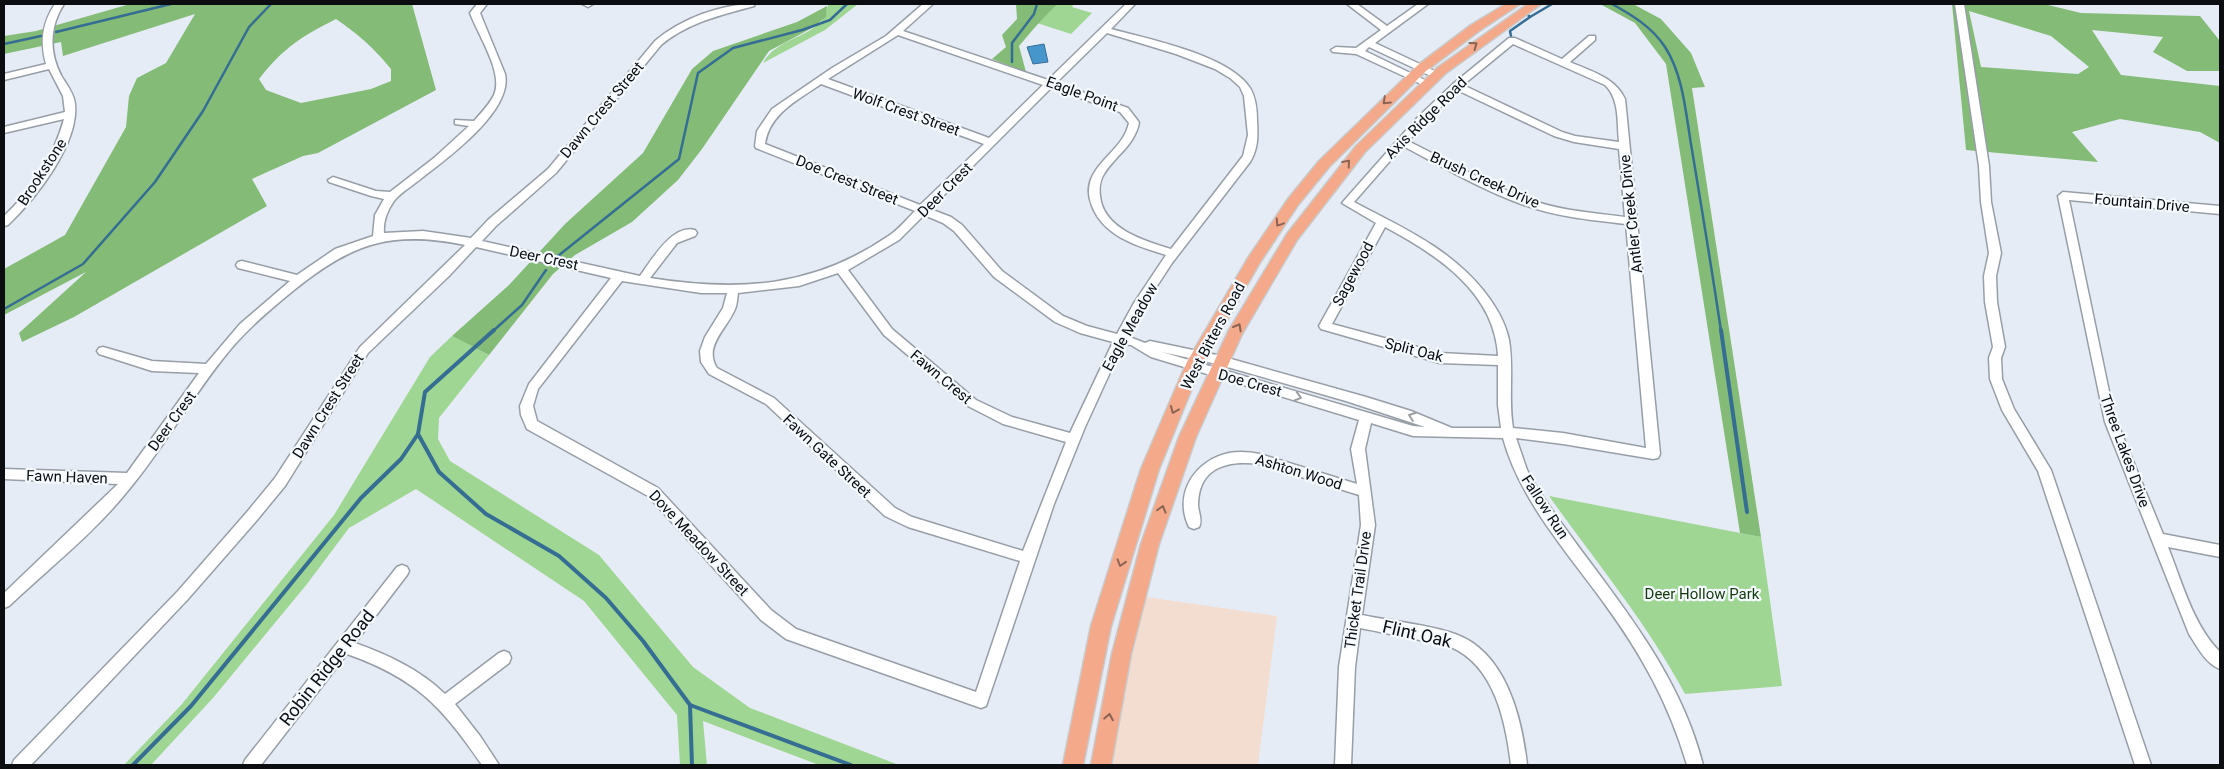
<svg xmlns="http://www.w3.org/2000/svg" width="2224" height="769" font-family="Roboto,sans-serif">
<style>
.commercial{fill:#f3ddd0}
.green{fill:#9fd693}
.forest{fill:#83bb77;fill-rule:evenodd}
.water{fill:#4796cb;stroke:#356d93}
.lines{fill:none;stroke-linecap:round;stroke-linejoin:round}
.stream-far1{stroke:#356d93;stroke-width:2.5}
.stream{stroke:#356d93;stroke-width:4}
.minor-casing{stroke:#979ea6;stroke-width:3}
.major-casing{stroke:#c9caca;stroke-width:3}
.minor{fill:#fff;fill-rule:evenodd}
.major{fill:#f4a98b;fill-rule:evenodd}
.oneway{stroke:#8b6354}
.oneway2{stroke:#9d9e9f}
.labels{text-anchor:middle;stroke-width:4.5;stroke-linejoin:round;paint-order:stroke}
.street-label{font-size:15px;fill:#0b0d10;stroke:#f5faff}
.park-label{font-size:15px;fill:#13390a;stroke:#f5faff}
.near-street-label{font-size:18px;fill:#0b0d10;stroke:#f5faff}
</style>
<rect width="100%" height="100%" fill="#e6ecf6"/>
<!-- commercial -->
<polygon class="commercial" points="1146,597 1277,616 1258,765 1112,765 1124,692"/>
<!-- green -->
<g class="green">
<path d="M829 4H858L825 30 763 63C777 38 808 39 824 18 827 14 826 8 829 4Z"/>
<polygon points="1058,4 1074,4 1072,7 1092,13 1071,34 1037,23"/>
<polygon points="452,336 489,355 439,418 438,439 450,461 599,555 693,667 750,708 899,765 819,765 703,721 707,765 680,765 677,715 584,601 416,489 349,528 307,584 213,698 151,765 124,765 182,704 334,515 430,357"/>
<path d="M1549 496 1761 537 1782 686 1685 694C1647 623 1596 562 1549 496Z"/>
</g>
<!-- forest -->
<g class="forest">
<path d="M130 4H412L436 90 318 153 303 156 252 179 267 206 74 317 22 342 19 333 86 272 4 315V269L65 235 126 127 129 96 137 78 166 63 195 14 63 56 61 42 4 54V36L36 31ZM336 19C359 35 373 47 391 69V81L371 89 301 103 266 90 259 79C283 48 302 36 336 19Z"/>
<path d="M1016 4H1058C1043 17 1032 31 1019 46L1026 72 992 59 1006 47 1002 35 1017 19Z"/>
<polygon points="1600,4 1633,4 1661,19 1691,53 1705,87 1692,88 1761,537 1740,533 1666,64 1635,23"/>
<path d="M1952 4H2044L2081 13 2200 16 2220 41V71H2187L2153 52 2163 37 2092 30 2121 75 2220 86V143L2200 132 2120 119 2072 132 2098 162 1966 150ZM1969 11 2051 36 2089 67 2078 74 1981 67Z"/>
<polygon points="827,6 826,17 812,28 769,51 702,149 678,180 632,222 575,255 553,274 489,355 452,336 509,285 565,224 643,153 692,69 713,51 797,22"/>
</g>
<!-- water -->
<polygon class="water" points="1044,44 1048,62 1033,64 1027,47"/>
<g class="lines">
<!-- stream-far1 -->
<g class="stream-far1">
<path d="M1612 4C1632 15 1652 27 1665 47 1684 76 1686 117 1692 150 1702 210 1712 270 1721 331"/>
<polyline points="1528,15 1530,17 1552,4"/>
<polyline points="56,32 171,4"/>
<polyline points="1511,36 1510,31 1530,17"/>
<polyline points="4,44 41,36"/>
<polyline points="1012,62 1012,43 1034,14 1037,4"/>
<polyline points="558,256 679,159 698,73 733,48 802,30 830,20 847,4"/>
<polyline points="4,309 83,264 155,182 203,111 249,27 271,4"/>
<polyline points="493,331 522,305 546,270"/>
</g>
<!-- stream -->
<g class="stream">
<polyline points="494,330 425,392 418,434 439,472 486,514 559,556 606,598 643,641 690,705 851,765"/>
<polyline points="1721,330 1747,512"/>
<polyline points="690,705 692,765"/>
<polyline points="133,765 191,706 361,498 401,459 418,434"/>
</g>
<defs>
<g id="minor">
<path d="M55 4H64C49 27 49 53 62 77 67 85 74 94 75 104 79 144 36 198 8 225L4 226V216C32 190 54 156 64 119L4 133V127L65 112 63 96 49 69 4 80V74L46 64C40 42 42 23 55 4Z"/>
<path d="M477 4H487L480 13 505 74C513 110 449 157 423 177 414 185 401 192 394 201 387 211 383 222 384 233L423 231 471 238 488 220 548 169 655 41C681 19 720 4 755 4L754 6C721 15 689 22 661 45L556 173 496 226 482 241 640 276C651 261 672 224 695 230L697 233 695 236 677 243 650 278C739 292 813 288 890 235 899 229 907 219 915 211L756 148 755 146 757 131 772 109 832 68 886 36 923 4H933L903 31 1048 80 1126 4H1135L1111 29C1148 39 1229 55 1250 88 1256 98 1257 110 1257 121 1258 136 1258 149 1250 162L1172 263 1142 309 1127 336 1145 343 1150 341 1217 355 1366 397 1411 411 1452 428H1501L1498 405V365L1440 363 1321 329 1319 326 1376 223 1342 203 1418 117 1453 84 1509 38H1515L1562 59 1589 36H1595V40L1570 62C1590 71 1615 77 1625 99L1660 454 1658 458 1653 459 1563 444 1516 438 1527 470 1537 488C1596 578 1676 657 1703 765H1687C1669 704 1642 655 1604 603 1567 552 1520 500 1503 438L1413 436 1371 423 1365 449 1375 525 1362 615C1390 621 1430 625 1455 634 1506 652 1522 718 1527 765H1511C1506 723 1495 666 1451 647 1443 643 1433 643 1425 641 1403 637 1382 632 1360 628L1355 667 1351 765H1335L1339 667 1361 525 1359 495 1260 464C1229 460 1199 466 1198 504 1198 512 1203 520 1199 527L1194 529 1189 527C1173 494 1195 460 1229 453 1239 451 1250 452 1260 454L1357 484 1351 449 1359 420 1151 357 1131 345 1123 344 1085 427 1054 504 986 706 981 708 786 639 761 620 648 496 527 429 521 415 520 406 529 384 611 278 476 247 449 276 368 353 285 486 257 520 188 599 31 765H12L14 760 178 591 247 512 275 478 360 347 465 245C391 230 352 243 294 290 273 307 253 324 235 344 195 390 166 446 126 493 92 535 48 569 9 606L4 608V593L118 484 4 479V469L127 473 199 373 152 371 99 354 97 351 99 348 103 347 152 361 206 364 240 324 290 281 238 268 236 265 238 262 242 261 297 275 335 249 373 236 375 215 384 199 371 196 329 182 328 180 333 177 376 191 390 192 434 158 469 126 455 124V120L474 121C481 113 489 105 494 95 504 73 478 35 470 13ZM1107 33 1176 54 1215 69 1230 78 1240 87 1244 96 1248 135 1243 156 1171 249C1145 241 1103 229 1100 196 1099 189 1100 180 1104 174 1116 155 1134 146 1139 123L1138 121 1128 108 1056 83ZM898 35 1043 85 989 138 828 79ZM1513 44 1605 85C1620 99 1617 123 1619 142L1575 136 1562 132 1463 85ZM821 84 984 144 920 205 765 144C769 114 798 100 821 84ZM1051 88 1120 112 1129 123C1124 144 1108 153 1096 170 1088 181 1087 194 1092 206 1104 237 1138 246 1166 255L1134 303 1117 334 1087 326 1063 316 1002 271 962 225 951 217 930 209ZM1457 90 1554 136 1574 142 1619 149 1625 217C1595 213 1563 211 1534 201 1490 186 1449 161 1408 141ZM1403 146C1443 167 1482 190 1524 205 1557 217 1592 220 1626 224L1646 448 1563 433 1513 428C1508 399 1514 369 1509 340 1505 321 1495 305 1483 290 1448 247 1401 227 1354 202ZM924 215 943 223 954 231 994 277 1055 322 1080 333 1113 342 1070 433 1012 417 976 400 892 329 848 270 899 240ZM1385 227C1436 254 1495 292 1498 356L1440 353 1332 324ZM838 273 884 335 968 406 1003 424 1066 442 1023 551 912 517 895 508 774 398 717 368C703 346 727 329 735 309 737 305 737 299 738 293L799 286ZM622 281 701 293H727L723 308 705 337 700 351 701 362 709 374 766 404 885 516 908 527 1020 561 976 692 796 629 771 610 658 488 537 421 533 406 538 389ZM1162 352 1217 364 1346 401 1425 427 1413 426Z"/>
<polygon points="582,4 593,4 588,7"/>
<polygon points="1347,4 1357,4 1387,26 1418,4 1428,4 1375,43 1439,73 1439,77 1433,77 1369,47 1365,51 1431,83 1426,86 1423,85 1356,54 1333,52 1331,50 1336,47 1356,48 1381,30"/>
<polygon points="1955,4 1964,4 1989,166 1991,202 2001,253 1996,276 1997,302 2005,347 2001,358 2002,379 2014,409 2051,470 2151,765 2135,765 2038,471 2002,410 1990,379 1989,358 1993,347 1985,302 1984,276 1989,253 1981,202 1979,166"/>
<path d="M2063 192 2220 206V214L2069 200 2111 401 2117 422 2163 534 2220 545V557L2168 547C2182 582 2193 625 2220 652V669C2205 663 2197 646 2189 634L2105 422 2058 196Z"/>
<path d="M402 565 407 567 409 571 407 575 355 643C388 655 419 669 445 694L499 653 504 651 509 653 511 658 509 663 455 704 480 736 499 765H482C442 706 415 678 347 654L261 765H243L245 760 397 567Z"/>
</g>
<g id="major">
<polygon points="1506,4 1520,4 1479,31 1426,71 1329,167 1298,205 1259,264 1201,366 1159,469 1111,626 1083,765 1063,765 1091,626 1141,469 1187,362 1248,258 1288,199 1319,161 1418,65 1471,25"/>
<polygon points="1528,4 1541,4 1446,73 1365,152 1297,240 1242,334 1196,437 1159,544 1131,654 1111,765 1091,765 1112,654 1141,544 1179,437 1229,330 1287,234 1356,146 1437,68"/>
</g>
</defs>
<!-- minor casing -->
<use href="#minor" class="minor-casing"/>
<!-- major casing -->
<use href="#major" class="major-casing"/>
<!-- minor -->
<use href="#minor" class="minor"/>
<!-- major -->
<use href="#major" class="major"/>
</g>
<!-- one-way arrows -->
<defs><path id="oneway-chevron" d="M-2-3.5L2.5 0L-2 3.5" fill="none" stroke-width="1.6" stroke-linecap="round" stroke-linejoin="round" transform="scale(1.25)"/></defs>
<g class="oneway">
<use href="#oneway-chevron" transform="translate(1474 45) rotate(-36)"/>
<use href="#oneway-chevron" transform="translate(1386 101) rotate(136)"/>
<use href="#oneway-chevron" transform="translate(1347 163) rotate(-49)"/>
<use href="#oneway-chevron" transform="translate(1279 223) rotate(124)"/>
<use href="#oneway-chevron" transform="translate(1238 327) rotate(-61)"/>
<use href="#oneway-chevron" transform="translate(1174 410) rotate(113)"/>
<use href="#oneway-chevron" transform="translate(1162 509) rotate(-74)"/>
<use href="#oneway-chevron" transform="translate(1121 563) rotate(107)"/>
<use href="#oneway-chevron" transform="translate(1109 717) rotate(-79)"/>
</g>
<g class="oneway2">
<use href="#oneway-chevron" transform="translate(1298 397) rotate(16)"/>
<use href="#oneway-chevron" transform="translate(1412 416) rotate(-160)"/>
</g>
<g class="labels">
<!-- street labels -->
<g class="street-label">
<text transform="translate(1082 94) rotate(20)" y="5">Eagle Point</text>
<text transform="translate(602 110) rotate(-50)" y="5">Dawn Crest Street</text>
<text transform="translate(906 112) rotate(20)" y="5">Wolf Crest Street</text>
<text transform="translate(1426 118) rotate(-45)" y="5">Axis Ridge Road</text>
<text transform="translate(42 172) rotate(-57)" y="5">Brookstone</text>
<text transform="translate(847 180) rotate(22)" y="5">Doe Crest Street</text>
<text transform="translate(1485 180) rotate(24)" y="5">Brush Creek Drive</text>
<text transform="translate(945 190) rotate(-45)" y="5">Deer Crest</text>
<text transform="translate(2142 203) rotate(5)" y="5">Fountain Drive</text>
<text transform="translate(1631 214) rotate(-96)" y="5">Antler Creek Drive</text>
<text transform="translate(544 258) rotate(12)" y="5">Deer Crest</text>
<text transform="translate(1353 274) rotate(-62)" y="5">Sagewood</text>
<text transform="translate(1130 327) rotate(-61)" y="5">Eagle Meadow</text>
<text transform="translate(1213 336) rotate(-62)" y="5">West Bitters Road</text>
<text transform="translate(1414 350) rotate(14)" y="5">Split Oak</text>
<text transform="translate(941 377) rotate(40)" y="5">Fawn Crest</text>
<text transform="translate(1250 383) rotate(16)" y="5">Doe Crest</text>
<text transform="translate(328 406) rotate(-58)" y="5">Dawn Crest Street</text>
<text transform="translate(172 421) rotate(-54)" y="5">Deer Crest</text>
<text transform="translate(2125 451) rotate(70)" y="5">Three Lakes Drive</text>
<text transform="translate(827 456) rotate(43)" y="5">Fawn Gate Street</text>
<text transform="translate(1299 472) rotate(17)" y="5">Ashton Wood</text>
<text transform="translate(67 477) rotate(2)" y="5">Fawn Haven</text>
<text transform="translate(1545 507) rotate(57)" y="5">Fallow Run</text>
<text transform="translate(699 543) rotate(47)" y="5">Dove Meadow Street</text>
<text transform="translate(1358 590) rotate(-82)" y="5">Thicket Trail Drive</text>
</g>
<!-- park labels -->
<g class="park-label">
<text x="1702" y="599">Deer Hollow Park</text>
</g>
<!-- near-street labels -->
<g class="near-street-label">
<text transform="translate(1417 634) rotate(13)" y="6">Flint Oak</text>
<text transform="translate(327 668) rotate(-52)" y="6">Robin Ridge Road</text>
</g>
</g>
<!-- border -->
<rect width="2224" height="769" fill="none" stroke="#0b0d10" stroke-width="10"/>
</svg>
